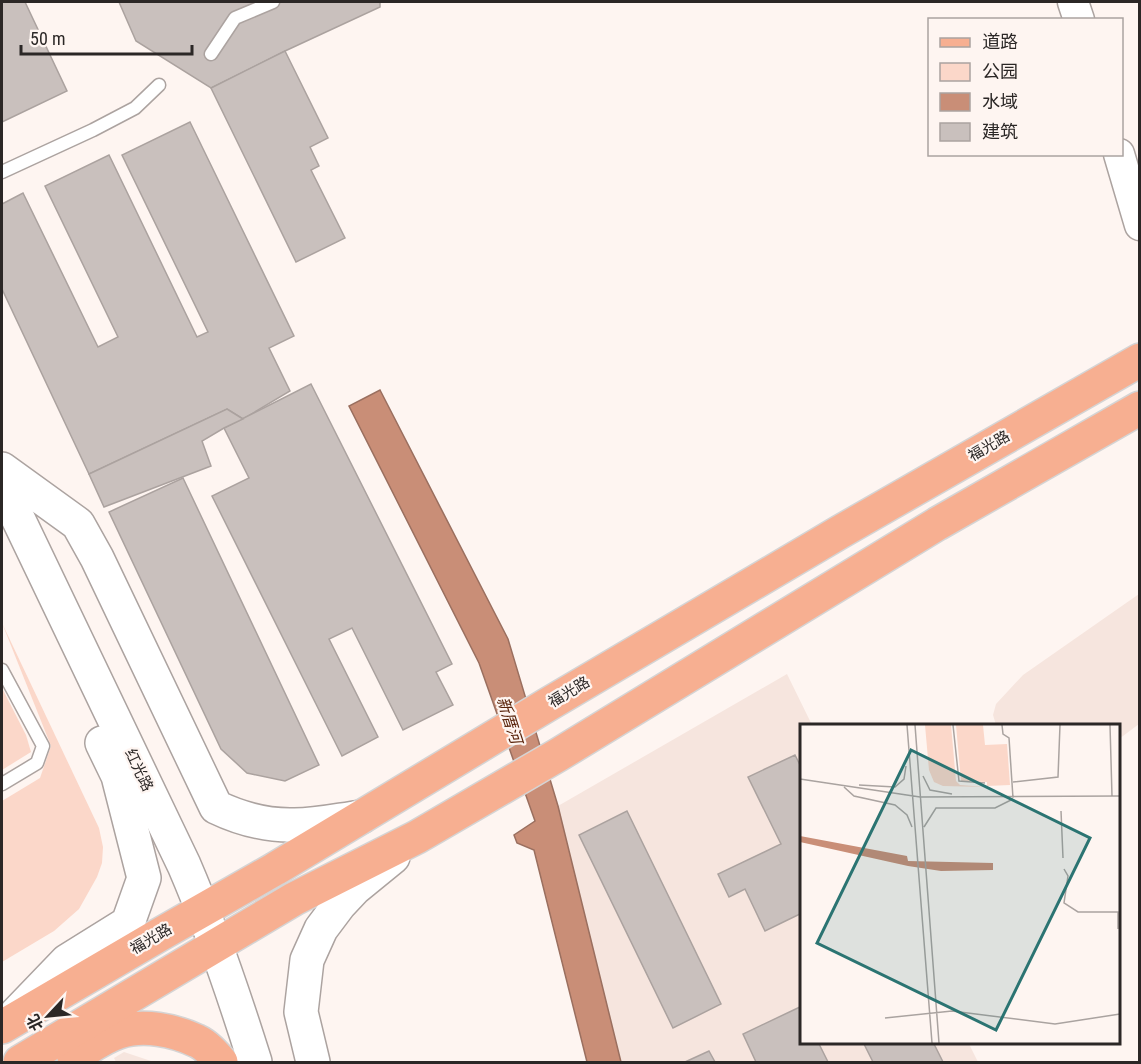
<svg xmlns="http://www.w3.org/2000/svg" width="1141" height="1064" font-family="'Roboto Condensed','Noto Sans SC',sans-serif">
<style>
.built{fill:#f6e5de}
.green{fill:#fbd7c9}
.water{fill:#c98e77;stroke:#9a6f5f;stroke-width:1.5}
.building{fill:#c9c0bd;stroke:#aba29f;stroke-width:1.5}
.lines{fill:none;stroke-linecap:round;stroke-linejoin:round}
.service-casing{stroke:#aca3a0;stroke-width:15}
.tertiary-casing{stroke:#aca3a0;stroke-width:33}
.secondary-casing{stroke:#aca3a0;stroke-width:36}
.primary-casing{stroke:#d5d4d4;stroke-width:36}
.service{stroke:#fff;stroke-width:12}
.tertiary{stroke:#fff;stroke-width:30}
.secondary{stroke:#fff;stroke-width:33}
.primary{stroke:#f7af91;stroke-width:33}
.labels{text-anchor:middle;stroke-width:4.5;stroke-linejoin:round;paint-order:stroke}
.street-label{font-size:15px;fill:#2b2726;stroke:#fef5f1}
.water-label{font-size:16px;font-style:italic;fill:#582209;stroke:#fef5f1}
.inset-road{fill:none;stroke:#aaa3a0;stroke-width:1.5}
.view{fill:#2b7472;fill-opacity:0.15;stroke:#2b7472;stroke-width:3}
.inset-edge{fill:none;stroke:#2b2726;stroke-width:3}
</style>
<rect width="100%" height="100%" fill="#fef5f1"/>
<!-- built -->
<g class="built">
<polygon points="1139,594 1139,724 1119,739 1118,725 996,725 993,715 996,704 1023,675"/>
<polygon points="787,674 812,725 802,725 802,1042 968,1042 978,1062 621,1062 558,806"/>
<polygon points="124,1052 154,1062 116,1062 114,1058"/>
</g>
<!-- green -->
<g class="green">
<polygon points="2,623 99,828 103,847 102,863 97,877 79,909 54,931 2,962 2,801 40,778 51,746"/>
<polygon points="2,688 26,735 31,752 2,770"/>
</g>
<!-- water -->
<polygon class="water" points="380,390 508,639 558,806 621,1062 587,1062 534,850 517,843 514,835 535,821 479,663 349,406"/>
<!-- building -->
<g class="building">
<polygon points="2,2 25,2 67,91 2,122"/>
<polygon points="119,2 380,2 380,7 285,51 211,88 136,41"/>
<polygon points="285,51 328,138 310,147 319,166 311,170 345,238 296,262 211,88"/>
<polygon points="190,122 294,336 269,348 290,391 243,419 227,409 89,474 2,289 2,204 23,193 98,347 118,337 45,186 109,155 197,337 208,332 122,155"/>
<polygon points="311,384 452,664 436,672 453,705 403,730 352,628 329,639 378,737 342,756 212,496 249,478 224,428"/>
<polygon points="227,409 243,419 224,428 202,441 211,466 104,507 89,474"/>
<polygon points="183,478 319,765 285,781 247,773 221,749 109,512"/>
<polygon points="795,755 802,769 802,913 765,931 745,889 729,897 718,874 781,844 748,777"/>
<polygon points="627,811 721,1004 673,1028 579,835"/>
<polygon points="802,1006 802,1042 818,1042 828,1062 756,1062 743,1034"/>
<polygon points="863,1042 933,1042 943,1062 873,1062"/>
<polygon points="709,1051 715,1062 685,1062"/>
</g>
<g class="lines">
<defs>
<g id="service">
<polyline points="211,54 235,18 273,2"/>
<polyline points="2,172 93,130 135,108 159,85"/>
<polyline points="2,670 43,746 37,763 2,784"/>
</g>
<g id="tertiary">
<polyline points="1073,2 1079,20"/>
<polyline points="1119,154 1140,225"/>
</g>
<g id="secondary">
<path d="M2 469 78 524 97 558 216 807C239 818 265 825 290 825 314 826 338 820 361 817"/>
<path d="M2 485 184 865C212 930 234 995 255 1062"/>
<polyline points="16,1014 67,961 128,923 144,878 118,776 102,743"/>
<polyline points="313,1062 301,1012 307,960 321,929 339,905 355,888 393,857"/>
</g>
<g id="primary">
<polyline points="2,1027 159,935 275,869 547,705 840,532 1140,360"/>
<path d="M74 1057C88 1048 103 1037 119 1032 143 1024 174 1030 197 1041 206 1045 214 1054 221 1062"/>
<polyline points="20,1062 294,899 417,837 558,755 937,524 1140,408"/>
</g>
</defs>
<!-- service casing -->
<use href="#service" class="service-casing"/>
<!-- tertiary casing -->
<use href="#tertiary" class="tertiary-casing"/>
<!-- secondary casing -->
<use href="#secondary" class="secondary-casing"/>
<!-- primary casing -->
<use href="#primary" class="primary-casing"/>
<!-- service -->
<use href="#service" class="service"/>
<!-- tertiary -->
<use href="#tertiary" class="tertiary"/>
<!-- secondary -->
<use href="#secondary" class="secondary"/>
<!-- primary -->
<use href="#primary" class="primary"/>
</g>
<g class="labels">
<!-- street labels -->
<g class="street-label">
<text transform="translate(989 446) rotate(-30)" y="5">福光路</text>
<text transform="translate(569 692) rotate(-31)" y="5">福光路</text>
<text transform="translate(139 770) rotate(64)" y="5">红光路</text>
<text transform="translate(151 939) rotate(-30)" y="5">福光路</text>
</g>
<!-- water labels -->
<g class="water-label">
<text transform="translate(510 720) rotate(72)" y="6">新厝河</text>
</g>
</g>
<!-- overview -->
<g transform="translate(800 724)">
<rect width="320" height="320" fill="#fef5f1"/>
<path d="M125 1H151L156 57 160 61 186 63 143 62 134 58 129 46ZM156 1H183L185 21 207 20 210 61 187 62V58L161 57Z" fill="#fbd7c9"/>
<path d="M0 112 107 132 108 137 193 139V146L141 147 108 142 0 118Z" fill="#c98e77"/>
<path class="inset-road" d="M107 1 132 319M115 1 139 319M153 1 159 57 185 59M202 1 203 10 209 14 213 74M310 1 312 72M123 52 130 66 152 70M0 55 120 73 320 72M213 58 258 53 260 1M59 61 95 63 104 55 106 42M44 63 54 72 95 81 107 91 112 103M261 87 263 134M320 102V188M124 103 136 84H195L213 75M264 145 268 152 264 179 278 188H318V205M85 294 152 287 255 300 320 290"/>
<path class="view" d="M111 26 290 114 196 306 17 219Z"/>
<rect width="320" height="320" class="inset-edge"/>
</g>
<!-- border -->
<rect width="1141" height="1064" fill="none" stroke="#2b2726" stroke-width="6"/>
<!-- legend -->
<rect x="928" y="18" width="195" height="138" fill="#fef5f1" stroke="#aaa3a0" stroke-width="1.5"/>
<rect x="940" y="38" width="30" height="9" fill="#f7af91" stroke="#aaa3a0" stroke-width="1.5"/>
<text x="982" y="48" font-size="18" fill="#2b2726">道路</text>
<rect x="940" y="63" width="30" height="18" fill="#fbd7c9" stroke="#aaa3a0" stroke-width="1.5"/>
<text x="982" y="78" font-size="18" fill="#2b2726">公园</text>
<rect x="940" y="93" width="30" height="18" fill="#c98e77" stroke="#aaa3a0" stroke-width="1.5"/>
<text x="982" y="108" font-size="18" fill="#2b2726">水域</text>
<rect x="940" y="123" width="30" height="18" fill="#c9c0bd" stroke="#aaa3a0" stroke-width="1.5"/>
<text x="982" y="138" font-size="18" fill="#2b2726">建筑</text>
<!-- north arrow -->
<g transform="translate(48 1016) rotate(244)" stroke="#fef5f1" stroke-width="4.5" paint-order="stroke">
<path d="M0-4.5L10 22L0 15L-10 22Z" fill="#2b2726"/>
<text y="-9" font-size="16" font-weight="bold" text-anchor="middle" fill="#2b2726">北</text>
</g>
<!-- scale -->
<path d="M21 45v9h171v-9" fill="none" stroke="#2b2726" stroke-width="3"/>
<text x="30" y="45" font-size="18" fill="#2b2726" stroke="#fef5f1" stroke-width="4.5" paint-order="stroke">50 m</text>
</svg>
